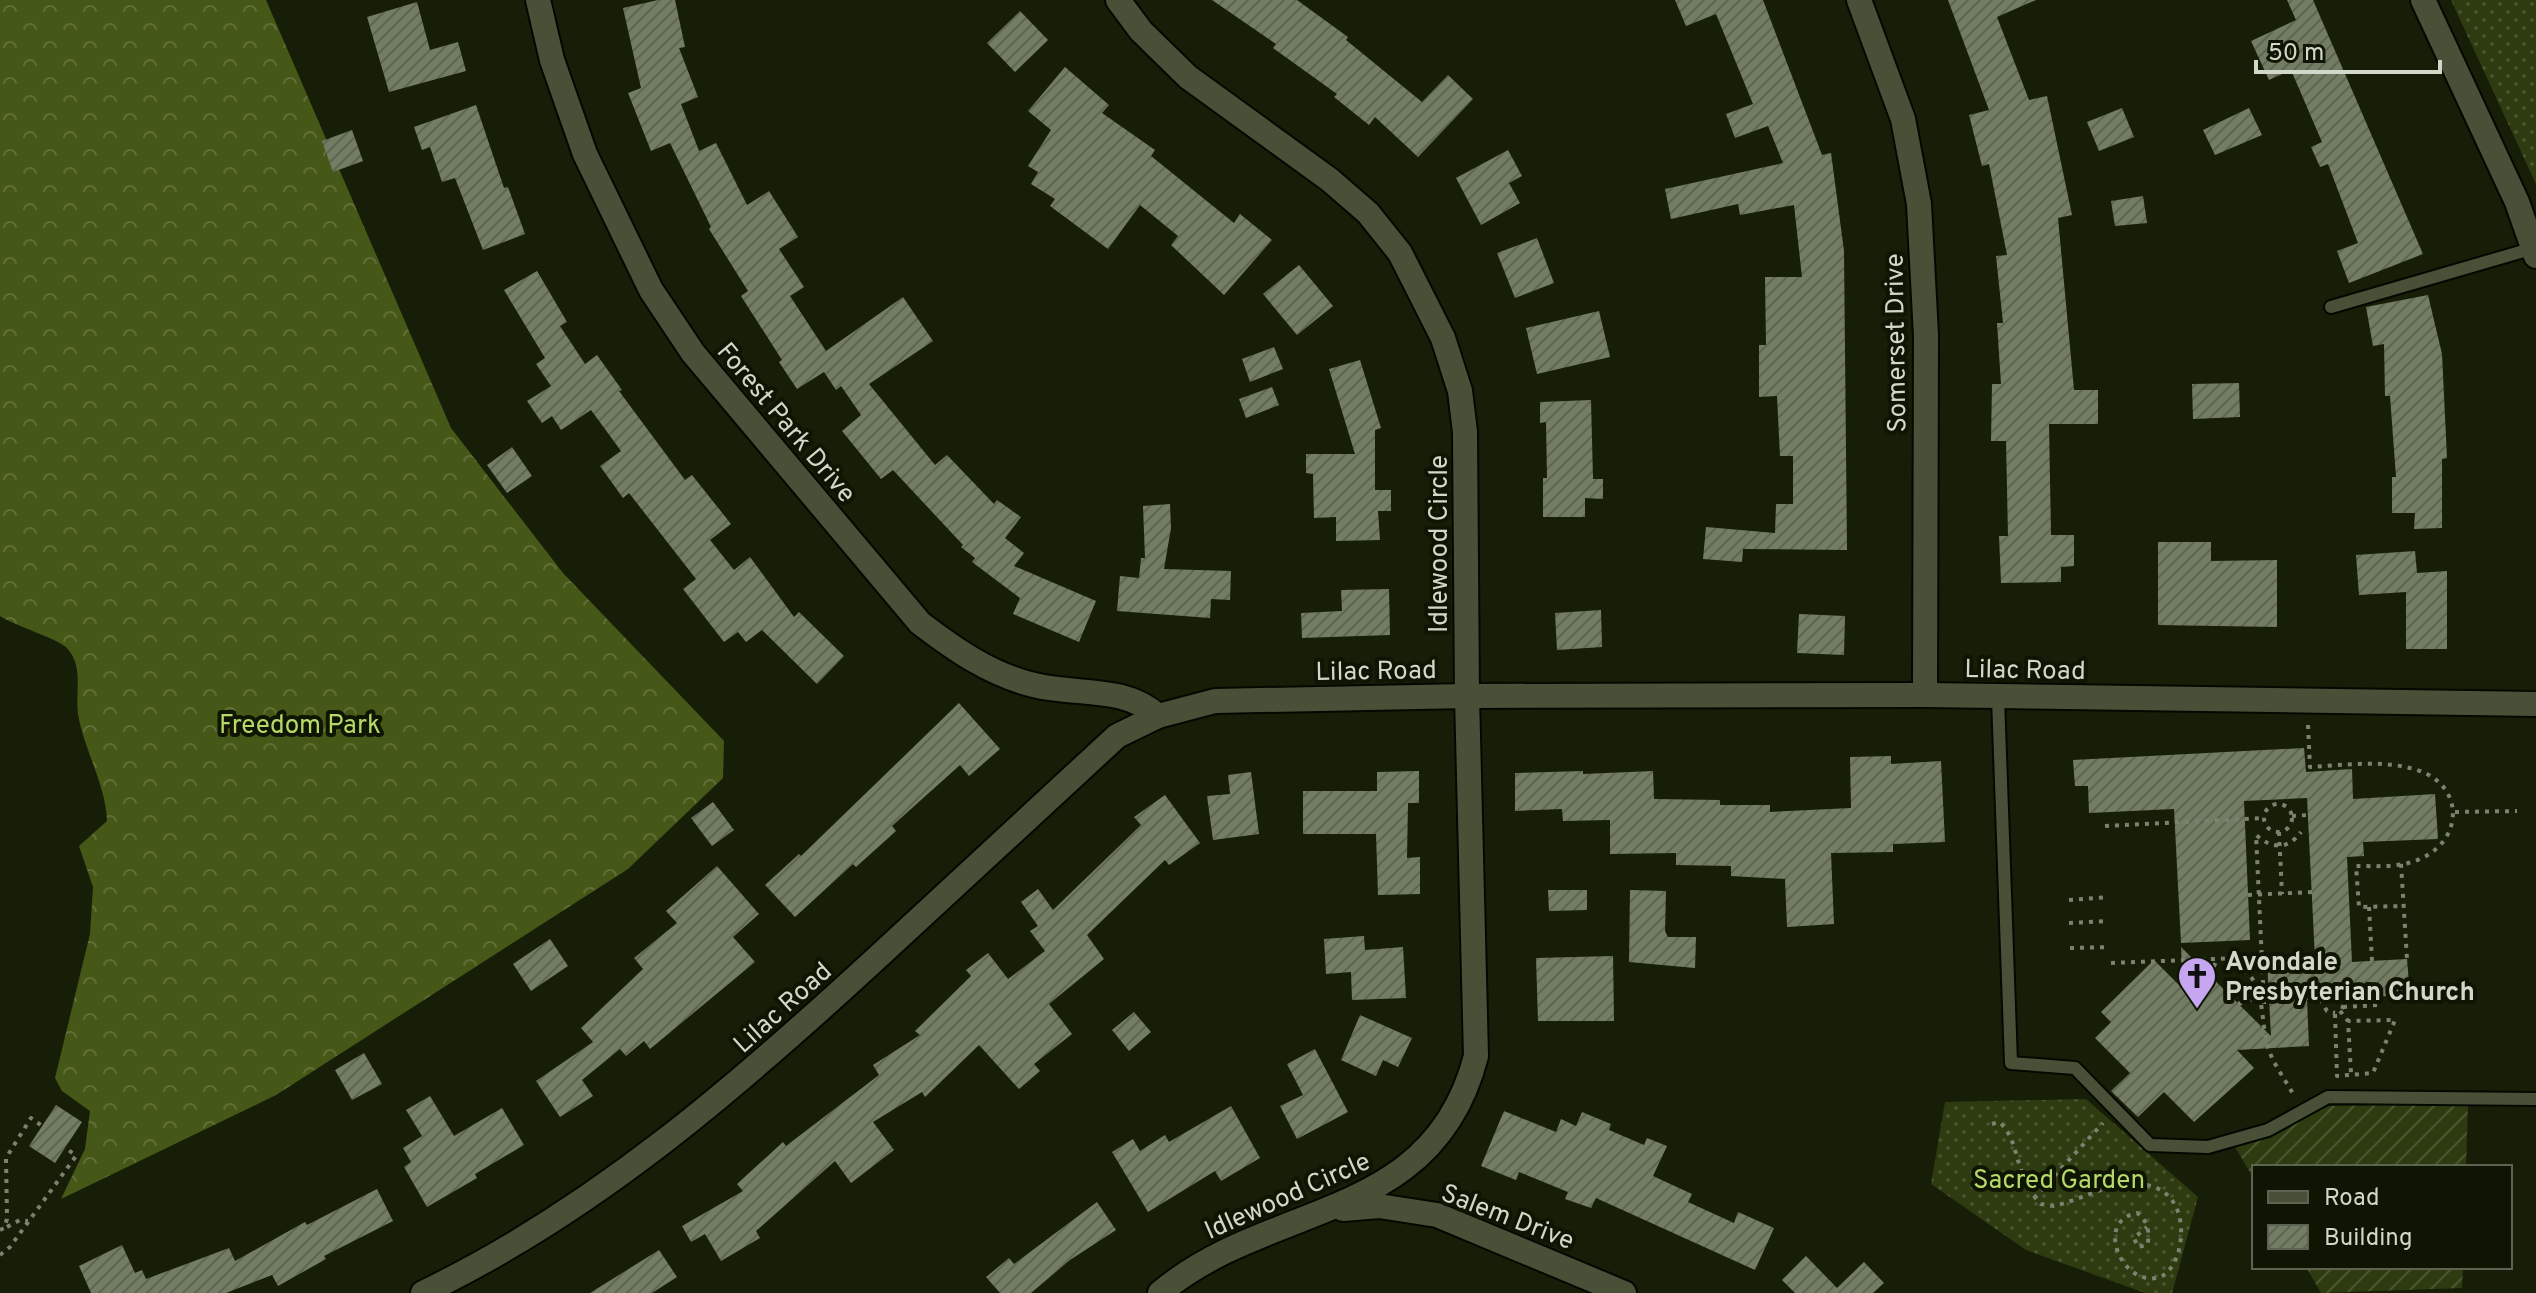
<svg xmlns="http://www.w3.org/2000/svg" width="2536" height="1293" font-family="Overpass,sans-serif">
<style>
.grass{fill:url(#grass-dots)}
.forest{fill:url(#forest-crowns)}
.garden{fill:url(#garden-furrows)}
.building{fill:url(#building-hatch)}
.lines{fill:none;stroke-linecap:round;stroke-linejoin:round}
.service-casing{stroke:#040800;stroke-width:16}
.minor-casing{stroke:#040800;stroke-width:28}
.secondary-casing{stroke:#040800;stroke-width:28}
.path{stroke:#7c8270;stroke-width:4;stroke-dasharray:4 6;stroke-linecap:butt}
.service{stroke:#485138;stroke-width:12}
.minor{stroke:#485138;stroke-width:24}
.secondary{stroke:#485138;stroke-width:24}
.labels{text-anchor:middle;stroke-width:8;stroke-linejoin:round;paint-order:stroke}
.street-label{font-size:26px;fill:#d2d8c9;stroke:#0f1502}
.park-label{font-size:26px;fill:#b5d969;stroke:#0f1502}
.poi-label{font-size:26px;font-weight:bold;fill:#d2d8c9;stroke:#0f1502;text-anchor:start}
</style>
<defs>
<pattern id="grass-dots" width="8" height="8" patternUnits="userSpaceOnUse" patternTransform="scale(2)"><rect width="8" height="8" fill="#2e3b10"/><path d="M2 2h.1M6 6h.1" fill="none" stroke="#4b5731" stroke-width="1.8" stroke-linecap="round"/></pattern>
<pattern id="forest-crowns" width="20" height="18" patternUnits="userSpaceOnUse" patternTransform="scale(2)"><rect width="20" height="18" fill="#465817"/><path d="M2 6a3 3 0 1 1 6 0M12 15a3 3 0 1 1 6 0" fill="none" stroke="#606f37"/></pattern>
<pattern id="garden-furrows" width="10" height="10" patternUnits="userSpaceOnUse" patternTransform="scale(2)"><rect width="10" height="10" fill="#2e3b10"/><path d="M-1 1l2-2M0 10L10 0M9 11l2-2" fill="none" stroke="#4b5731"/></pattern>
<pattern id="building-hatch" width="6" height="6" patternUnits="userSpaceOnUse" patternTransform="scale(2)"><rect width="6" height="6" fill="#737d63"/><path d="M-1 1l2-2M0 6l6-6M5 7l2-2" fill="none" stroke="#5e6553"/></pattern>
</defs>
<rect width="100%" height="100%" fill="#171e08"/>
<!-- grass -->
<g class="grass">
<polygon points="2451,0 2536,0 2536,184"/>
<polygon points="2086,1099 2198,1197 2172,1293 2145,1293 2026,1250 1931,1184 1945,1102"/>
</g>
<!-- forest -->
<path class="forest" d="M0 0H266L451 428 563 573 724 741 723 778 628 869 276 1095 61 1199 85 1149 90 1111 62 1091 55 1078 90 934 93 887 79 846 107 821C106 785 84 750 78 714 75 691 84 667 67 648 58 639 16 626 0 616Z"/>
<!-- garden -->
<g class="garden">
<polygon points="2468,1104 2466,1167 2254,1167 2254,1179 2235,1147 2329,1106"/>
<polygon points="2306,1267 2463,1267 2462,1288 2321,1293"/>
</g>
<!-- building -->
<g class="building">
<polygon points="658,0 675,0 685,47 679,48 698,97 681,104 699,151 716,143 747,205 769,191 798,237 779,249 804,287 790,296 826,351 903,297 933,341 869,384 935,465 947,455 994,504 997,500 1021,517 1005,538 1024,553 1014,566 1096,601 1079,642 1013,614 1020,598 972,562 975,558 961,547 963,545 893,470 881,479 842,431 861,415 841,386 836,390 824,372 797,389 779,362 782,360 741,296 748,291 709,229 711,227 670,143 651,151 628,93 641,88 623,8"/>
<polygon points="1212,0 1297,0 1348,37 1346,40 1422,102 1448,75 1473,99 1418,157 1375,117 1369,125 1334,97 1337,94 1273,48 1276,44"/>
<polygon points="1675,0 1763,0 1822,155 1831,153 1844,251 1847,550 1743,549 1742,562 1703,559 1706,527 1775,533 1776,504 1793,504 1793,456 1780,456 1777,396 1759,397 1759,345 1766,345 1765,277 1802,277 1794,205 1740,215 1738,204 1671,219 1665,189 1783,163 1768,126 1735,138 1726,114 1753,104 1716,14 1686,26"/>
<polygon points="1948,0 2036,0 1997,17 2029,100 2047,96 2072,215 2058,218 2074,390 2098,390 2098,424 2049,424 2051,535 2074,535 2074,566 2061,567 2061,582 2001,583 1999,536 2008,536 2006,441 1991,441 1992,384 2001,384 1997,323 2003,323 1996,256 2007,255 1989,164 1982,166 1969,115 1989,110"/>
<polygon points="2287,0 2313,0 2423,254 2349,283 2337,251 2358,243 2328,164 2320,167 2311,147 2322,142 2291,70 2269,80 2251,41 2296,20"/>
<polygon points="417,2 430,50 458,42 466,71 389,92 367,17"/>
<polygon points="1020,11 1048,40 1015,72 987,43"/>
<polygon points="1065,67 1109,105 1102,113 1155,150 1151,156 1234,223 1240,214 1272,240 1224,295 1171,245 1178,236 1140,205 1108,249 1050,206 1055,199 1031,184 1038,172 1028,166 1051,130 1028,111"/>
<polygon points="476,105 504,188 508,187 525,234 483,250 455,178 442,182 430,147 422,150 414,127"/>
<polygon points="2122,108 2134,137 2099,151 2087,122"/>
<polygon points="2249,108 2262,135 2215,155 2203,130"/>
<polygon points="352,130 363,161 333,172 322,141"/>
<polygon points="1508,150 1522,176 1509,183 1520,203 1481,225 1456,178"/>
<polygon points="2143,196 2147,223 2115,226 2111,201"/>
<polygon points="1537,238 1554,283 1515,298 1497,253"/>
<polygon points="1299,265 1333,306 1297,335 1263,294"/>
<polygon points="537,271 567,322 560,326 585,364 597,355 622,390 619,391 685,480 692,475 731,524 710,540 734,570 750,557 794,617 799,612 844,656 817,684 762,630 746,642 738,632 724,642 683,589 696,579 629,493 623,498 600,466 621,451 591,410 561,430 552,416 542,423 527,401 551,386 536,364 545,358 504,290"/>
<polygon points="2428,295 2442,354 2447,458 2442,459 2442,528 2414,529 2415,513 2392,513 2392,477 2396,477 2390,396 2385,396 2384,344 2373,346 2366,307"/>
<polygon points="1599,311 1610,357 1537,374 1526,328"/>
<polygon points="1274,347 1283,369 1250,382 1242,359"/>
<polygon points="1360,360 1381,428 1375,430 1375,490 1391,490 1391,511 1378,511 1380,540 1336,541 1336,517 1314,518 1313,474 1306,473 1306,454 1355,454 1329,369"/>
<polygon points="2239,383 2240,417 2193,419 2192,384"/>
<polygon points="1272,387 1279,405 1246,418 1239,399"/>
<polygon points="1591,400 1593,479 1603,479 1603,499 1585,498 1585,517 1543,517 1543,478 1547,478 1546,422 1540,423 1540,402"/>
<polygon points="512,447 532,476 507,493 487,465"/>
<polygon points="1170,504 1171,528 1164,569 1231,571 1230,600 1211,599 1210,618 1117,611 1120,576 1139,578 1141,558 1145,558 1143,506"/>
<polygon points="2158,542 2211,542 2211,561 2277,560 2277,627 2158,625"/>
<polygon points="2415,551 2417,573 2447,571 2447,649 2406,649 2406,592 2359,595 2356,555"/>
<polygon points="1389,589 1390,635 1302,638 1301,613 1342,611 1341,590"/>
<polygon points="1601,610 1602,647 1557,650 1555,613"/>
<polygon points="1799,614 1845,616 1844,655 1797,653"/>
<polygon points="959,703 1000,749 969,776 960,765 892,826 896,831 856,867 853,864 795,917 765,885 799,854 801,856"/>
<polygon points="2304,748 2306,772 2352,769 2353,799 2435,794 2438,839 2363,842 2364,856 2347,857 2352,962 2407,959 2410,995 2307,1000 2309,1046 2237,1050 2254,1068 2194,1122 2164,1092 2138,1117 2111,1091 2130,1073 2095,1038 2111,1022 2101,1012 2154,960 2183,989 2181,947 2271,1036 2267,961 2315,959 2307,798 2244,801 2250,940 2181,943 2174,809 2089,813 2088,786 2075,786 2073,760"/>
<polygon points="1891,756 1891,764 1941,761 1945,842 1893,844 1893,852 1831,853 1834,924 1787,927 1785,879 1731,876 1731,866 1676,865 1676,853 1610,854 1610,820 1563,821 1562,809 1515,811 1515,773 1583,771 1583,774 1653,771 1654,799 1720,800 1720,805 1770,805 1770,812 1851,808 1850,757"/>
<polygon points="1419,771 1419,803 1408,803 1407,858 1420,857 1420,894 1378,895 1376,834 1303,834 1303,791 1377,791 1377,772"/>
<polygon points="1251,772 1259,834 1213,840 1207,796 1230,794 1228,775"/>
<polygon points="1165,795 1200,843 1169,865 1165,860 1087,935 1104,959 1049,1004 1072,1034 1034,1064 1040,1071 1019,1089 979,1045 925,1097 922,1092 873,1122 894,1150 851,1183 835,1161 756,1231 760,1238 721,1261 705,1234 691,1242 682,1226 743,1191 737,1184 783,1142 786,1146 879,1075 873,1065 920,1035 915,1031 971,976 966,970 988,953 1008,979 1045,951 1030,931 1038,926 1021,902 1038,889 1053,910 1141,825 1134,817"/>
<polygon points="713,802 734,830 712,846 691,818"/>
<polygon points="717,866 759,914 733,937 755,962 650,1049 644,1041 626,1056 620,1049 582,1080 593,1096 560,1117 536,1081 593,1042 581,1028 643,969 634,958 677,923 666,911"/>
<polygon points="1548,890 1587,890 1587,910 1549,911"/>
<polygon points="1630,890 1666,891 1665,931 1668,937 1696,937 1695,968 1629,962"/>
<polygon points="1364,936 1365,950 1403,947 1406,998 1352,1000 1351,972 1326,974 1324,939"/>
<polygon points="550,939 568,966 531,991 513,964"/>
<polygon points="1613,956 1614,1021 1538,1021 1536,958"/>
<polygon points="1134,1012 1151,1032 1129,1051 1112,1030"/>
<polygon points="1360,1015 1412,1038 1398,1067 1383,1060 1376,1076 1341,1060"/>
<polygon points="1315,1049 1348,1112 1297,1139 1280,1106 1303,1095 1287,1064"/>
<polygon points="364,1053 382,1084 352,1100 335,1070"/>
<polygon points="430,1096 454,1136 502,1108 524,1145 475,1174 477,1178 427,1207 404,1167 411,1162 403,1148 422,1136 406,1110"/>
<polygon points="56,1105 82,1122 55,1163 29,1146"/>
<polygon points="1231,1106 1260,1158 1221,1181 1215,1171 1148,1212 1112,1152 1133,1139 1140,1151 1165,1135 1169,1142"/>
<polygon points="1504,1111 1556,1132 1561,1119 1576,1126 1582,1112 1611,1124 1609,1130 1644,1145 1647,1138 1667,1146 1653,1176 1692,1194 1688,1202 1734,1223 1738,1212 1774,1228 1755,1270 1596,1198 1591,1208 1565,1199 1568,1192 1519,1172 1516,1180 1481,1166"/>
<polygon points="377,1189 393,1221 324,1256 326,1259 278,1286 272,1275 226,1293 91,1293 79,1266 122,1245 135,1273 142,1270 146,1279 229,1248 235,1261 305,1222 307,1225"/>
<polygon points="1097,1202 1116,1230 1070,1260 1031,1293 1000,1293 986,1277 1009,1258 1014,1264"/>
<polygon points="659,1250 677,1277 652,1293 590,1293"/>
<polygon points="1806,1256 1837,1288 1864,1262 1884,1283 1873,1293 1795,1293 1782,1280"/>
</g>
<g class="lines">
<defs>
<g id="service">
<polyline points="2331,307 2534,248"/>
<polyline points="1998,698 2011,1063 2075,1068 2150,1145 2208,1147 2268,1130 2328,1097 2536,1099"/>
</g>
<g id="minor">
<path d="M538 0 552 60 585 154 651 290 693 353 920 623C954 649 991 675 1034 685 1078 696 1123 685 1158 716"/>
<path d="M1118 0 1141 31 1188 77 1330 180 1368 213 1400 253 1443 338 1460 391 1465 432 1467 696 1476 1056C1433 1224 1270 1200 1160 1293"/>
<polyline points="1859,0 1903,119 1919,204 1926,336 1925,695"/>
<polyline points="1343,1209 1379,1206 1437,1215 1624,1293"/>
<path d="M423 1293C597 1209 740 1084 880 955 959 882 1038 809 1117 736L1158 716 1215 701 1467 696 1925 695 2536 704"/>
</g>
<polyline id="secondary" points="2423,0 2517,202 2536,256"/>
</defs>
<!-- service casing -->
<use href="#service" class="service-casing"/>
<!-- minor casing -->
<use href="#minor" class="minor-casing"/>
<!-- secondary casing -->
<use href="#secondary" class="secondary-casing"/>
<!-- path -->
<g class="path">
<path d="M2308 725 2310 767C2345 765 2386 759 2420 771 2464 787 2463 839 2422 858 2402 868 2377 866 2356 866L2359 907 2404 906"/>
<circle cx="2278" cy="818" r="14"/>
<polyline points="2455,812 2517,811"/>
<polyline points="2292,816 2308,815"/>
<polyline points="2105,826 2264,818"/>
<polyline points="2279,832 2282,894"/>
<polyline points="2401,864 2407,959"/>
<polyline points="2248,895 2312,892"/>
<polyline points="2069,900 2108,897"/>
<polyline points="2369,907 2372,961"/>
<polyline points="2069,923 2109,921"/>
<polyline points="2070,948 2110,947"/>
<path d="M2227 960C2267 974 2259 1010 2267 1044 2271 1061 2285 1079 2293 1094"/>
<polyline points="2111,963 2315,955"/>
<polyline points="2210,976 2217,959"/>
<polyline points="2320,999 2327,1011 2335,1013"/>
<polyline points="2238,1004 2262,996"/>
<path d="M2264 1004 2256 835C2272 849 2288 850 2301 832"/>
<polyline points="2343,1007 2379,1005 2378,996"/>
<polyline points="2342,1009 2346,998"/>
<polyline points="2340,1011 2348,1021 2351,1073"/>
<polyline points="2335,1014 2337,1076 2373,1073 2395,1020 2348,1021"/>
<path d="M1992 1124 1999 1122C2020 1138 2014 1178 2041 1204L2054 1206C2080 1200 2108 1183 2136 1184 2198 1184 2186 1268 2160 1277 2123 1289 2093 1221 2137 1213 2147 1219 2151 1234 2147 1245L2138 1247 2134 1238 2147 1227"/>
<polyline points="2034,1198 2103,1123"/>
<polyline points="7,1227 20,1220 28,1221"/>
<polyline points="0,1230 4,1228 7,1219 6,1158 31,1118 42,1126"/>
<polyline points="0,1255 10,1247 76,1156 65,1147"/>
</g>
<!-- service -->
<use href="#service" class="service"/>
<!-- minor -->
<use href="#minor" class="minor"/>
<!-- secondary -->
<use href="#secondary" class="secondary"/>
</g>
<!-- icons -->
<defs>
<symbol id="church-pin" viewBox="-11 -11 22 30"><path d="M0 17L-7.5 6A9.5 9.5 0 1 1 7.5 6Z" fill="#c6a6f0" stroke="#0f1502"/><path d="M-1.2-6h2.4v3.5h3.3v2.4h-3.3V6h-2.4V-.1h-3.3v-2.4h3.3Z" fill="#111"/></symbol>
</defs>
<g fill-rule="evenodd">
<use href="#church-pin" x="2175" y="954" width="44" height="60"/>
</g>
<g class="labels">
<!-- street labels -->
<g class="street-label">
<text transform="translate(1895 343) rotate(-91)" y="9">Somerset Drive</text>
<text transform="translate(787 422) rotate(50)" y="9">Forest Park Drive</text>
<text transform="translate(1438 544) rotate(-90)" y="9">Idlewood Circle</text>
<text transform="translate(2025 669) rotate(1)" y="9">Lilac Road</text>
<text transform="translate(1376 670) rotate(-1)" y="9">Lilac Road</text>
<text transform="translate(782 1007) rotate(-42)" y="9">Lilac Road</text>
<text transform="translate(1287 1195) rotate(-24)" y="9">Idlewood Circle</text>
<text transform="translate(1508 1216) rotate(21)" y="9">Salem Drive</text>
</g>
<!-- park labels -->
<g class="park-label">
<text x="300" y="733">Freedom Park</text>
<text x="2059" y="1188">Sacred Garden</text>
</g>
<!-- poi labels -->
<g class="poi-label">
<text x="2225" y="970">Avondale<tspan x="2225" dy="30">Presbyterian Church</tspan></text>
</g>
</g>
<!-- legend -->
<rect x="2252" y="1165" width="260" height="104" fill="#0f1502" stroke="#5d6352" stroke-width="2"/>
<rect x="2268" y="1191" width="40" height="12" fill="#485138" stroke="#5d6352" stroke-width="2"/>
<text x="2324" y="1205" font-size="24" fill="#d2d8c9">Road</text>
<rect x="2268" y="1225" width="40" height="24" fill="url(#building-hatch)" stroke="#5d6352" stroke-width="2"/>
<text x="2324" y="1245" font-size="24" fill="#d2d8c9">Building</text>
<!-- scale -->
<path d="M2256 60v12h184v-12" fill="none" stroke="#d2d8c9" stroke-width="4"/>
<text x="2268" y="60" font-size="24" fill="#d2d8c9" stroke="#0f1502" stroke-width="6" paint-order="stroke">50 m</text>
</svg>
